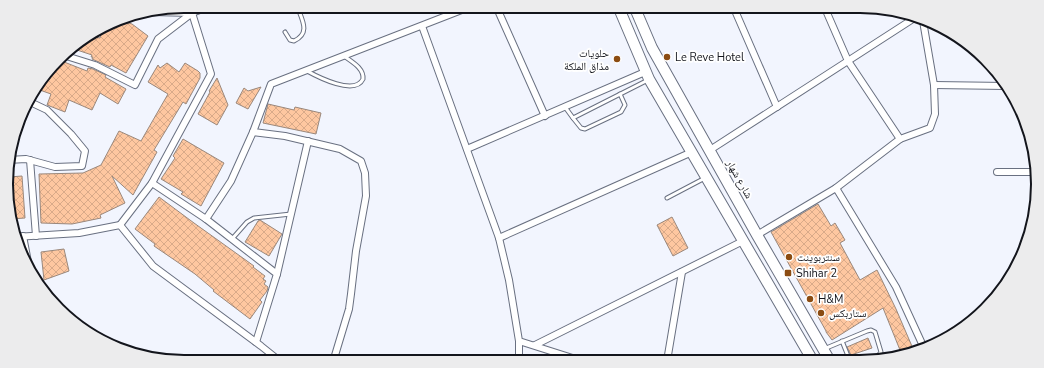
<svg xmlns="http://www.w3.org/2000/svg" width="1044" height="368" font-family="'Nunito Sans','Noto Naskh Arabic',sans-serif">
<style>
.building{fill:url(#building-cross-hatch);stroke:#9a887c}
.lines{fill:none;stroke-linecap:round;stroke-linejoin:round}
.service-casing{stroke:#697081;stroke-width:5}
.minor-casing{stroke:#697081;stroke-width:8}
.primary-casing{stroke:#697081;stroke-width:12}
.service{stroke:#fff;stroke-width:3}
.minor{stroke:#fff;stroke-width:6}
.primary{stroke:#fff;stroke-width:10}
.poi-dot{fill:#8b4c12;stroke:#fff;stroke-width:1.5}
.labels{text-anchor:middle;stroke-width:3.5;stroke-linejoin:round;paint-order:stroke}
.poi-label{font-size:11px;fill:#13151c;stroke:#fff;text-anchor:start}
.street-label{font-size:11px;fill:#13151c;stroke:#fff}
.rim{fill:none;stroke:#13151c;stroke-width:2}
</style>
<defs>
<pattern id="building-cross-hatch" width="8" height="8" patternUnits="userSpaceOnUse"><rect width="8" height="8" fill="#fec7a0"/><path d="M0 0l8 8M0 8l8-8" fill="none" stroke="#d9aa89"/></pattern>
</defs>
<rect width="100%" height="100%" fill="#f2f5fe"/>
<!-- building -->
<g class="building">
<polygon points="116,19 132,24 148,36 126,73 111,65 110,67 92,59 93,57 91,57 92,55 71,48 90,36 100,38 103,28"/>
<polygon points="59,60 87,71 88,68 93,69 106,75 105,77 126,89 118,104 100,93 92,110 69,100 65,112 47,105 51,94 37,89"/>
<polygon points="167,63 179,72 185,63 198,71 200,73 200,78 186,104 183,102 154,150 157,152 133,195 112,176 125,203 100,215 101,218 72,224 41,223 39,174 83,173 101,165 119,131 141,141 168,94 148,82 158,65 160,68"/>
<polygon points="217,78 228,105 217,125 198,114 210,92 209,91"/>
<polygon points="261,87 248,109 236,103 244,88 248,91"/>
<polygon points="268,104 294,110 295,107 321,113 316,134 263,123"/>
<polygon points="183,139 224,163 201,206 181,194 183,192 161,179 175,158 173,156"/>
<polygon points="22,176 25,218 11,219 9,177"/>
<polygon points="159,197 194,223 254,266 253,267 265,276 263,279 266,281 264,284 268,287 267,291 260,300 262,302 250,319 213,291 214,290 195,274 154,246 155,244 135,229"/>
<polygon points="818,204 831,226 835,223 845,240 840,243 860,280 877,270 896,309 914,351 902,355 883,308 832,340 826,332 826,331 771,232"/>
<polygon points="672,217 688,248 673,256 657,225"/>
<polygon points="260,220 282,234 269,256 245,242 258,221"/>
<polygon points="64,249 69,271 44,280 41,252"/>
<polygon points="868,338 872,348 851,355 847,347"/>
</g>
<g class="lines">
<defs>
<g id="service">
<path d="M285 32 290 40 294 41C311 33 302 20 297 6"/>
<path d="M307 71C318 77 355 96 363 79 364 68 352 62 344 56"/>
<polyline points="565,107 573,118 648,80"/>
<polyline points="573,118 581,128 585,129 621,112 625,105 620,94"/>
<polyline points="667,198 705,178"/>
<polyline points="232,239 247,222 254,218 291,214"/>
<polyline points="842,341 850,361"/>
<polyline points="824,349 867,331 871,330 875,332 881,352 877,357 867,360"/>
</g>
<g id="minor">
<polyline points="496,6 545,116"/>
<polyline points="733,6 777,107"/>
<polyline points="824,6 848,61 900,139 930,128 935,114 934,85 923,21"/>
<polyline points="152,12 192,13 210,6"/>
<polyline points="422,26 499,238 509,280 519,341 582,361"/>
<polyline points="63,55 95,65 135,85 158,39 192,13 211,74 152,183 120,225"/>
<polyline points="934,85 1006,86"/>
<polyline points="253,132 285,136 340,149 361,161 365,173 366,196 356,251 351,294 349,309 333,362"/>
<polyline points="467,149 645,72"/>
<polyline points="710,150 916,17"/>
<polyline points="8,160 26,159 55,167 82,166 85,151 71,134 47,110 28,101"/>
<polyline points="30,160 36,236"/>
<polyline points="997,172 1036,172"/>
<polyline points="152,183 206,219 277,274 256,342"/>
<polyline points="836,188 896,287 924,348"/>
<polyline points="206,219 231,181 253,132 271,84 472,6"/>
<polyline points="757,235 836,188 900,139"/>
<polyline points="23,236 29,267"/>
<polyline points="15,237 79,233 120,225 153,266 261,346 281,362"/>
<polyline points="499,238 692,152"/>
<polyline points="277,274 308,141"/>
<polyline points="535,345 743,241"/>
<polyline points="519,361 519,341"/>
<polyline points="667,361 682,272"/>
</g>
<g id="primary">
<polyline points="618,6 649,79 813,361"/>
<polyline points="634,6 652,48 757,235 830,361"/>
</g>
</defs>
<!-- service casing -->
<use href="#service" class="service-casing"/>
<!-- minor casing -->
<use href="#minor" class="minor-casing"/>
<!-- primary casing -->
<use href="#primary" class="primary-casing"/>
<!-- service -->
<use href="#service" class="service"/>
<!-- minor -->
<use href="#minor" class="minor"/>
<!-- primary -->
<use href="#primary" class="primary"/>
</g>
<!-- markers -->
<g class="poi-dot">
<circle cx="667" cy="57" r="4"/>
<circle cx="617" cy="59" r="4"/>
<circle cx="789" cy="257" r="4"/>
<rect x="784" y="269" width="8" height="8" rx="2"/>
<circle cx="810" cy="299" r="4"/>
<circle cx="821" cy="313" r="4"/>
</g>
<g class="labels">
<!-- poi labels -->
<g class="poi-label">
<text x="609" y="57" text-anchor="end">حلويات<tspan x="609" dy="13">مذاق الملكة</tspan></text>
<text x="675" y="61">Le Reve Hotel</text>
<text x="797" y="261">سنتربوينت</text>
<text x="796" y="277">Shihar 2</text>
<text x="818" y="303">H&amp;M</text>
<text x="829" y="317">ستاربكس</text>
</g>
<!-- street labels -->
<g class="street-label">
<text transform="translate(740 179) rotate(61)" y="4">شارع شهار</text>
</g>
</g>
<!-- crop -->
<path d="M0 0H1044V368H0ZM184 13H860A171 171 0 0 1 1031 184V184A171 171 0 0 1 860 355H184A171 171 0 0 1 13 184V184A171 171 0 0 1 184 13Z" fill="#ececed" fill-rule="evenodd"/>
<path class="rim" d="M184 13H860A171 171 0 0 1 1031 184V184A171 171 0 0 1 860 355H184A171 171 0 0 1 13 184V184A171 171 0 0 1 184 13Z"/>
</svg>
